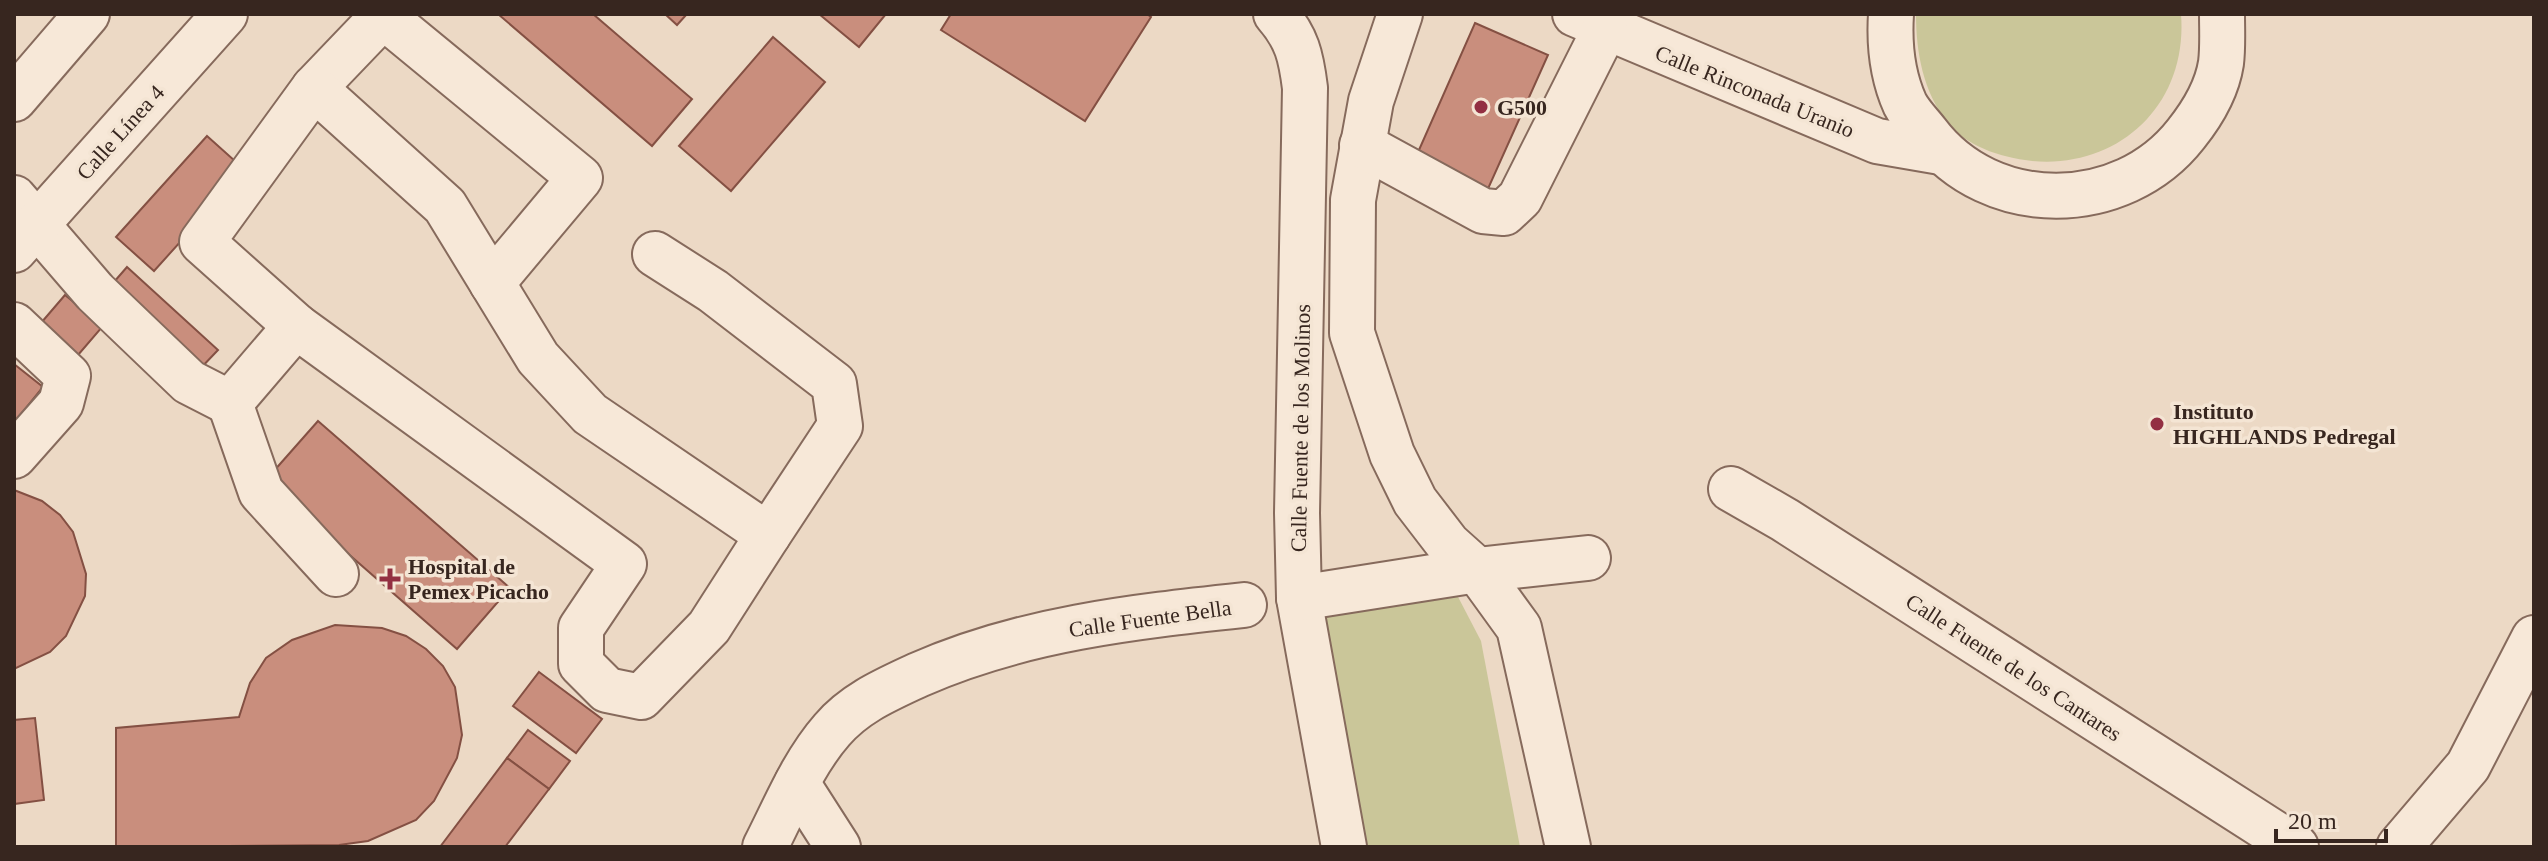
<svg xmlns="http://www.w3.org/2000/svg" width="2548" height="861" font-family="Georgia,serif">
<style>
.green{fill:#cac699}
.building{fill:#c98e7d;stroke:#845043;stroke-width:2}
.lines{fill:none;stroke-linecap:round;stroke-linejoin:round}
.minor-casing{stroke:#866a5c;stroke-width:48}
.minor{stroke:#f7e8d8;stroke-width:44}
.poi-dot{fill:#932f42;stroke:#f4e5d4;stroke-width:3}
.labels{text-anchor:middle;stroke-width:7;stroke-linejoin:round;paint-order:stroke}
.street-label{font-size:22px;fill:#37261f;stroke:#f4e5d4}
.poi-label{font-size:22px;font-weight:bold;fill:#37261f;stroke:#f4e5d4;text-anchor:start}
</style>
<rect width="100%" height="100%" fill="#ecd9c5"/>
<!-- green -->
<g class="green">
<path d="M1916 14H2181C2189 116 2101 182 2005 156 1985 151 1961 140 1948 123 1923 92 1916 52 1916 14Z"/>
<polygon points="1456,593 1481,641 1520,847 1351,847 1302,615"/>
</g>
<!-- building -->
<g class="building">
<polygon points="498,14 593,14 692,99 652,146"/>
<polygon points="665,14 687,14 677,25"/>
<polygon points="819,14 886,14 859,47"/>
<polygon points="951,14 1147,14 1151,17 1085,121 941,30"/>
<polygon points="1475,23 1548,55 1487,191 1415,159"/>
<polygon points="773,37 825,82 731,191 679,146"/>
<polygon points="207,136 245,170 154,271 116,237"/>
<polygon points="127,267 218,350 197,372 107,290"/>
<polygon points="65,295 103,326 78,355 41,323"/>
<polygon points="14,364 43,387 14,423"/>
<polygon points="318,421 510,588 457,649 265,481"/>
<polygon points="14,490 42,501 60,515 73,532 86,574 85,596 66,636 50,652 14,669"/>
<polygon points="335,625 382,628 406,636 426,649 443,666 455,687 462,735 457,758 434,801 416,820 368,841 339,845 116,847 116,728 239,717 250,683 266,658 292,640"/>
<polygon points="539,672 602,719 576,753 513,706"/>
<polygon points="35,718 44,800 14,804 14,720"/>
<polygon points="528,730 570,761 549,789 507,758"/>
<polygon points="507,758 549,789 505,847 440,847"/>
</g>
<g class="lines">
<defs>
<g id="minor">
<path d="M1276 14C1297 38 1301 56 1305 88L1297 513 1299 598 1344 847"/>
<polyline points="1400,14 1371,101 1353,200 1352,333 1392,454 1415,501 1448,544 1477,570 1519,628 1568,847"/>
<polyline points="1575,14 1877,141 1941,152"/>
<path d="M1891 14C1889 45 1892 75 1905 104 1910 114 1920 124 1927 133 1990 217 2122 216 2186 134 2202 114 2217 89 2221 63 2223 47 2222 30 2222 14"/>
<polyline points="314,88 383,16 580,178 492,283"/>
<polyline points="14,99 87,14"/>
<polyline points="1362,145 1483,211 1504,213 1520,198 1605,29"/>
<polyline points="14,198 95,292 189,382 230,403 296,326 624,564 581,628 581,664 607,690 641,697 709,627 768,535"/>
<polyline points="14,250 225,14"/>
<polyline points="14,325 68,376 61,403 14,456"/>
<polyline points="296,326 202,242 314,88 445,206 538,358 590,414 768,535 840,426 834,384 713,291 655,254"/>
<polyline points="230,403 261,492 336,574"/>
<polyline points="1731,489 1785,520 2296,847"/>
<polyline points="1299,598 1477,570 1588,558"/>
<polyline points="797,783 838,847"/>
<path d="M765 847C785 808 803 763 832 730 855 703 886 690 918 675 1022 629 1132 617 1244 605"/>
<polyline points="2399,847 2468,766 2534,638"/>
</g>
</defs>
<!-- minor casing -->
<use href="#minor" class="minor-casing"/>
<!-- minor -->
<use href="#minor" class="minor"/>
</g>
<!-- markers -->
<g class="poi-dot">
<circle cx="1481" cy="107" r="8"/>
<circle cx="2157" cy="424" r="8"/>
<path d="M386 567h8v8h8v8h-8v8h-8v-8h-8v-8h8z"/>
</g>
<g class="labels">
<!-- street labels -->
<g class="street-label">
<text transform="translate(1755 91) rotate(22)" y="8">Calle Rinconada Uranio</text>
<text transform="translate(120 132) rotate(-48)" y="8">Calle Línea 4</text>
<text transform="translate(1300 428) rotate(-89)" y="8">Calle Fuente de los Molinos</text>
<text transform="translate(1150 618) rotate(-8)" y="8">Calle Fuente Bella</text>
<text transform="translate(2014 667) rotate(33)" y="8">Calle Fuente de los Cantares</text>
</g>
<!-- poi labels -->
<g class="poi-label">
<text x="1497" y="115">G500</text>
<text x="2173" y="419">Instituto<tspan x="2173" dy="25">HIGHLANDS Pedregal</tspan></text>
<text x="408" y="574">Hospital de<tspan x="408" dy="25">Pemex Picacho</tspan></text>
</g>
</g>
<!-- border -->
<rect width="2548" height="861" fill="none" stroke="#37261f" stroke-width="32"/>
<!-- scale -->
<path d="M2276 829v12h110v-12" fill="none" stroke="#37261f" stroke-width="4"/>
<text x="2288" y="829" font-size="24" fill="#37261f" stroke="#f4e5d4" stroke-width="6" paint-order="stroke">20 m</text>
</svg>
